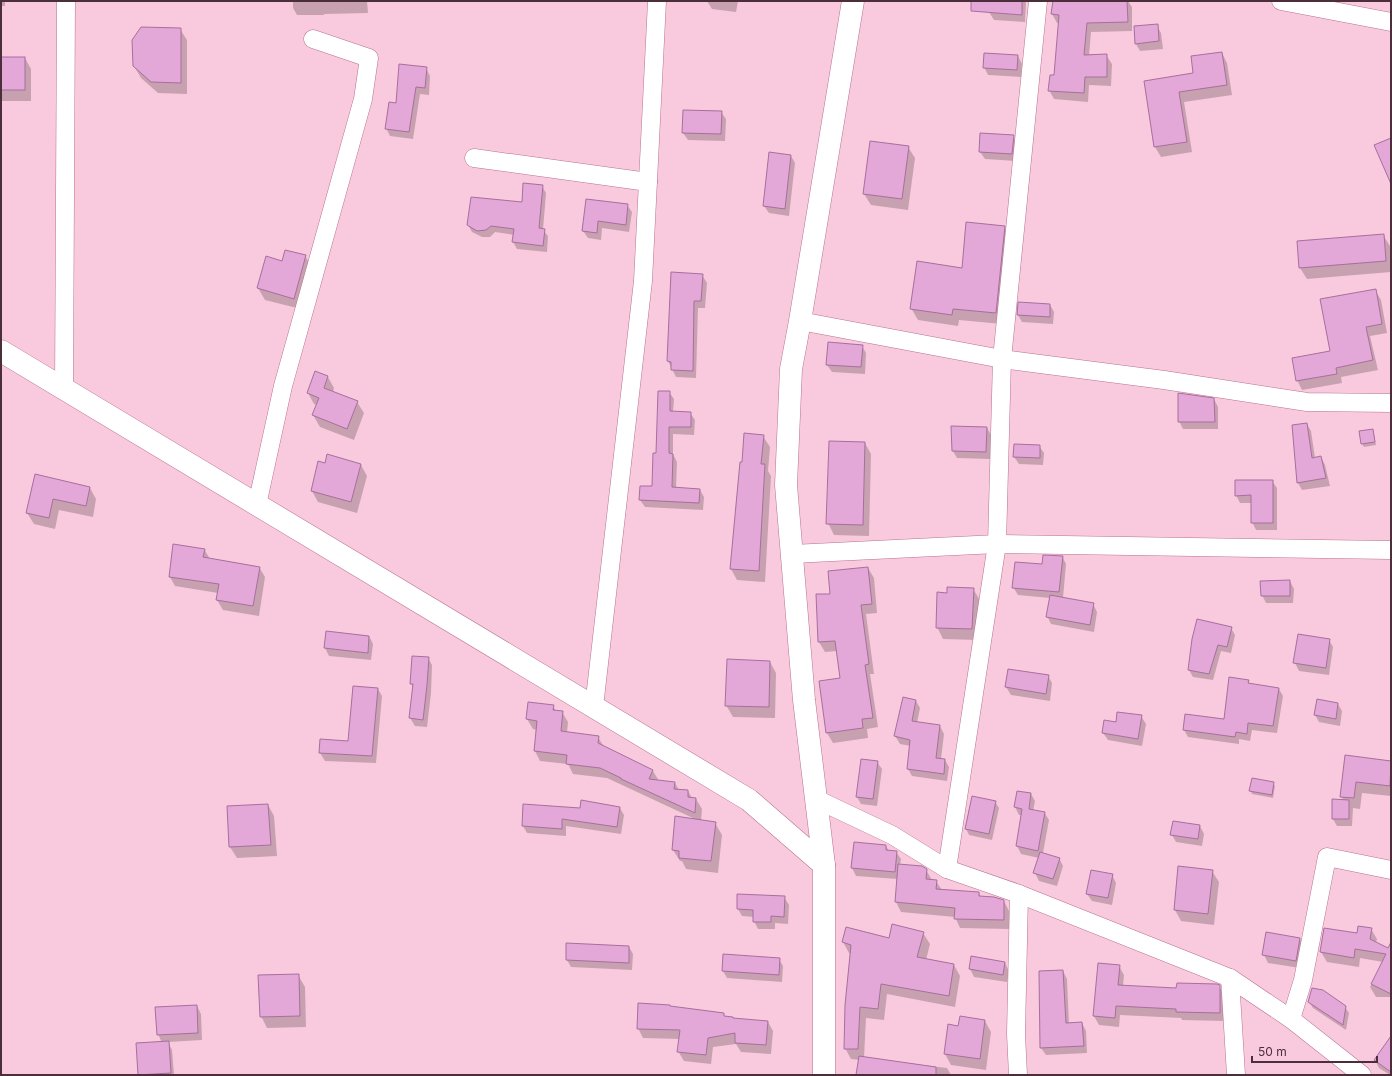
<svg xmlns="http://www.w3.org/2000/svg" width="1392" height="1076" font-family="Inter,sans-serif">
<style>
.shadow{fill:#0003}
.building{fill:#e3a7d8;stroke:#a66f9d}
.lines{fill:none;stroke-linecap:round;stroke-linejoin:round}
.street-casing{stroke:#b87290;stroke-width:19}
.secondary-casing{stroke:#b87290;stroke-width:23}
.street{stroke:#fff;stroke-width:18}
.secondary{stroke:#fff;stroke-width:22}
</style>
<rect width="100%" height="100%" fill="#f9cadd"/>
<!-- shadow -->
<g class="shadow">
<rect x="1" y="1" width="4" height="5"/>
<polygon points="293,1 367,1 368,13 324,14 324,15 297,15 293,8"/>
<polygon points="707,1 738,1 736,12 712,9"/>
<polygon points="990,1 1026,1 1025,22 994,20 989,12"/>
<polygon points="1054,1 1128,1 1132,7 1132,31 1091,32 1089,56 1106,55 1112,64 1111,86 1089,85 1088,102 1054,99 1049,90 1055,76 1060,23 1057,23 1052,14"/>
<polygon points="1157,26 1161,33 1163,49 1140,51 1136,44"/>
<polygon points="180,29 187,40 187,94 158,93 141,78 134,66"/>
<polygon points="1222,53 1227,63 1232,95 1184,102 1192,152 1161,157 1155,147 1145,82 1195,74"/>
<polygon points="1018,56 1022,64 1021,77 988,75 984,67"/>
<polygon points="1,58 25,58 31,69 31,101 1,101"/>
<polygon points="426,68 430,76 429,95 420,94 413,139 390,136 386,128 397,104"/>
<polygon points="721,112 726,119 725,141 688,140 683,133"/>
<polygon points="1013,136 1017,143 1016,161 985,159 980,152"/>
<polygon points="908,147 915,158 908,210 871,205 864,194"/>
<polygon points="791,156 795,163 789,216 769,213 764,206"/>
<polygon points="542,186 546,193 543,230 548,236 547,252 517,249 513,242 514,235 495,232 490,237 482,237 472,232 468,225 522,203"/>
<polygon points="587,200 627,205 632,212 629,232 602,228 601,240 588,238 583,231"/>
<polygon points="1004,227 1011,239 1002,324 959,320 958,326 918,320 911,308 962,269"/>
<polygon points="1383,235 1390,246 1391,272 1307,279 1300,268 1298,242"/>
<polygon points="305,256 312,267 301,309 265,300 258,288 283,262"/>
<polygon points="702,275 707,283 705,308 698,308 696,378 676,377 668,361"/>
<polygon points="1375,290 1381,300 1387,333 1370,336 1378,370 1341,377 1342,383 1302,390 1297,380 1331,352"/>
<polygon points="1050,305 1054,312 1053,324 1022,322 1018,315"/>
<polygon points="862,346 866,353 865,374 832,372 827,365"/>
<polygon points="315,372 328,377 334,388 333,392 357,402 364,413 354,440 320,427 313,415 317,405 314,404 308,393"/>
<polygon points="669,392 674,399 673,412 690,413 695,420 694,435 673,434 673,454 677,462 676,489 700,490 704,497 703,510 645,507 640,500 653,488 657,454"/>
<polygon points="1214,399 1218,407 1218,429 1183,429 1179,421"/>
<polygon points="1307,424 1311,431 1315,458 1321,457 1325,465 1330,486 1302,490 1298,483 1293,426"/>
<polygon points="987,428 991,435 990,459 957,458 953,451"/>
<polygon points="1373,430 1374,434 1376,445 1364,447 1362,444"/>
<polygon points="763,436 770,447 768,471 771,476 765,582 737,580 731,569 741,463 743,463"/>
<polygon points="865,443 871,454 869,536 834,535 828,523"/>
<polygon points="1039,446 1044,453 1043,465 1019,464 1014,457"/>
<polygon points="326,464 361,465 367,476 357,513 318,502 312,491"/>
<polygon points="35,476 90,488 96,499 93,517 59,510 55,529 34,524 27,513"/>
<polygon points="1272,481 1277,488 1277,530 1256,530 1252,522 1252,503 1240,503 1236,495"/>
<polygon points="204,549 210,559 259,567 265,577 259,616 223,610 217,600 218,593 175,586 170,577"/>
<polygon points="1062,556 1066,564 1063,598 1093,604 1097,612 1094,632 1051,624 1047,616 1050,598 1018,595 1013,587 1043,565"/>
<polygon points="868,568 874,578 877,613 866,614 874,674 870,674 878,727 867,729 868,738 833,743 827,733 820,682 841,679 837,651 825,652 819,642 831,595"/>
<polygon points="1290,581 1294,589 1293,603 1266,603 1262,595"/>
<polygon points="973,589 980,600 978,640 943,639 937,627 948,594"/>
<polygon points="1198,621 1231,628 1235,635 1231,653 1221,651 1213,680 1193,677 1189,670"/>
<polygon points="327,632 369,636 373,644 371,660 329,656 325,648"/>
<polygon points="1298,635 1329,640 1333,647 1329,675 1299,671 1295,663"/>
<polygon points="428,658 432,665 431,693 427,727 415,726 410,718 414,688 411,684"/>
<polygon points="770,662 776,673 775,718 733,717 726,705"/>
<polygon points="1009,670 1048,676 1052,683 1050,701 1011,695 1006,687"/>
<polygon points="1248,681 1250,684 1279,689 1283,696 1277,733 1252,730 1250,741 1239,739 1239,744 1188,737 1184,730 1225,720"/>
<polygon points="378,689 382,696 376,763 325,761 320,753 349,742"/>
<polygon points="916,701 920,708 917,723 940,726 944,734 941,759 945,760 949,767 947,781 912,776 908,769 911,746 900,744 895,736"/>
<polygon points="1338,704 1342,711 1340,726 1319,722 1315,715"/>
<polygon points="553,706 556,711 562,712 568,722 567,733 598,737 604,747 653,771 659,781 675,783 679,790 688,791 692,798 696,799 702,809 701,821 715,823 722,835 718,873 686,869 682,861 680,861 673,850 695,819 607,778 573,774 568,764 540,761 535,751 537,730 533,729 527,719"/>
<polygon points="1141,716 1146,724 1142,746 1108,740 1103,733 1116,723"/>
<polygon points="1346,757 1391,762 1391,796 1362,793 1360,809 1353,808 1352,826 1337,826 1333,819 1344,801 1341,796"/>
<polygon points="877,762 882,769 877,806 861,804 857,797"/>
<polygon points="1273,783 1275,786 1273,798 1252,794 1251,791"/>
<polygon points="1018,792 1031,794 1035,801 1033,811 1044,812 1049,820 1043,853 1059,858 1063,866 1057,886 1039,881 1035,873 1039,858 1021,854 1017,846 1022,815 1019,815 1015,807"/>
<polygon points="995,802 999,808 992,840 969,835 966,829"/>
<polygon points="268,805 274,816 277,856 237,858 230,847"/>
<polygon points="620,808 624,815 621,834 566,826 566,836 527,833 523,826 581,809"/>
<polygon points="1200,826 1204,834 1202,846 1176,842 1172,835"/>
<polygon points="854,843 886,846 889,851 896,852 901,859 900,865 926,870 932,880 936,881 942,890 979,893 981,897 1004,901 1009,911 1009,929 960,928 955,917 901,912 896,902 898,879 856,876 852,868"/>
<polygon points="1212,871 1219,882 1214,925 1181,921 1175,910"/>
<polygon points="1112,875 1116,883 1112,905 1092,901 1087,894"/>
<polygon points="784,897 789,905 788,924 775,923 775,929 758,929 754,921 754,917 742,916 738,909"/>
<polygon points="1371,929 1377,939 1376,943 1391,951 1391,997 1376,997 1370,987 1383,962 1360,958 1359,967 1327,962 1321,952 1358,934"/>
<polygon points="923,933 930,944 926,960 954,965 960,976 955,1007 887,994 884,1020 866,1018 864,1058 947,1068 951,1075 857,1075 860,1060 851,1059 845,1048 851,954 849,953 843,942 889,939"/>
<polygon points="1267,934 1300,939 1304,946 1300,968 1268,963 1264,955"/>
<polygon points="629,947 633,954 632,970 571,967 567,960"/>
<polygon points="972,958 1005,963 1009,971 1007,982 974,977 970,969"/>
<polygon points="779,959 783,966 782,982 727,978 723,971"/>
<polygon points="1119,966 1124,975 1123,986 1177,989 1219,986 1224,995 1225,1021 1182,1020 1181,1018 1120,1015 1119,1027 1099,1025 1094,1016"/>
<polygon points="1063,971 1067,979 1069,1024 1082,1023 1086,1031 1087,1053 1046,1055 1041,1048 1040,1025"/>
<polygon points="298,975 305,987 306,1027 267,1028 261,1016"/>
<polygon points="1309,1002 1345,1007 1349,1013 1346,1030 1313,1008"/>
<polygon points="197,1006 201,1014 202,1040 168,1042 172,1050 174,1075 139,1075 137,1044 162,1043 158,1034"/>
<polygon points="670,1007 723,1014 725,1017 733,1019 768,1022 773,1031 771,1054 741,1052 736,1044 713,1047 711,1064 684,1061 678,1051 680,1039 643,1038 638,1028"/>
<polygon points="985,1021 991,1032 986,1070 951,1065 945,1054 959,1027"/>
<polygon points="1391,1039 1391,1075 1390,1075 1379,1068 1375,1060"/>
</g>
<!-- building -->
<g class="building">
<polygon points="971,1 1022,1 1022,15 971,11"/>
<polygon points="1053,1 1127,1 1128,22 1087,23 1084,55 1107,54 1107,77 1085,77 1084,93 1048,91 1050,75 1054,75 1059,15 1051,14"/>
<polygon points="1158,24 1159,41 1135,44 1134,26"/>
<polygon points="141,27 181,28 181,83 151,82 133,66 132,40"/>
<polygon points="1222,52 1227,85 1179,92 1187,142 1154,147 1144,81 1193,73 1191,56"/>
<polygon points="984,53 1018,55 1017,70 983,68"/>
<rect x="1" y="57" width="24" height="33"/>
<polygon points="399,64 427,67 425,88 416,87 409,132 385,129 389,102 396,103"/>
<polygon points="683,110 722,111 721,134 682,133"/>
<polygon points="980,133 1014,135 1012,154 979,152"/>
<polygon points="1391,138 1391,184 1374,145"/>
<polygon points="870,141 909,146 902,199 863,194"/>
<polygon points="769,152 791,155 785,209 763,206"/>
<polygon points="523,183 543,185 539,228 545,229 543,246 512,242 514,229 491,226 486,230 477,231 467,225 471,197 522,202"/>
<polygon points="586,199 628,204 626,225 598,221 597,233 582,231"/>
<polygon points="966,222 1005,226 996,313 953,309 952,315 910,309 917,261 962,268"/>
<polygon points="1384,234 1386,261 1299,268 1297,241"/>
<polygon points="285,250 306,255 294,299 257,288 266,256 282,261"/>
<polygon points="671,272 703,274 701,301 694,301 693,371 671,370 671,362 667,361"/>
<polygon points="1376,289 1382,324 1366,327 1373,360 1336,368 1337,374 1296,381 1292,358 1330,351 1320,299"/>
<polygon points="1018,302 1050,304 1050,317 1017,315"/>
<polygon points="828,342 863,345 861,367 826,365"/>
<polygon points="315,371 328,376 324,388 358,401 347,429 312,415 319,398 307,393"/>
<polygon points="658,391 670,391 670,411 691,412 691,427 669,427 669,453 673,454 672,487 700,489 699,503 639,500 640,486 652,486 653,453 656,453"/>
<polygon points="1178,393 1214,398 1215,422 1178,422"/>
<polygon points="1307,423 1312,458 1321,456 1326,478 1297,483 1292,425"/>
<polygon points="951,426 987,427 986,452 952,451"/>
<polygon points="1373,429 1375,442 1361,444 1359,431"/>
<polygon points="744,433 764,435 761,464 765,464 759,571 730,569 740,462 742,462"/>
<polygon points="829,441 865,442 863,525 826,524"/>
<polygon points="1014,444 1040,445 1040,458 1013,457"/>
<polygon points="327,454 361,464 351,502 311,491 318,461 325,463"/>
<polygon points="35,474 90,487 86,506 53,499 49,518 26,513"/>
<polygon points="1235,480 1273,480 1273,523 1251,523 1251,495 1235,496"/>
<polygon points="173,544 205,549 203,557 260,567 253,606 216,600 219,584 169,577"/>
<polygon points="1043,555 1063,556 1059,592 1012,588 1015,562 1042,564"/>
<polygon points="868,567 872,604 861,605 869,664 865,665 873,718 862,719 863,728 826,733 819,681 840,678 835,641 818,642 816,594 830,594 828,571"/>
<polygon points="1290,580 1290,596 1261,596 1260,581"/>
<polygon points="947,587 974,588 972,629 936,628 937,592 947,593"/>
<polygon points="1050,595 1094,603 1090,625 1046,617"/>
<polygon points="1197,619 1232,627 1227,647 1218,645 1209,674 1188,670 1192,639"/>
<polygon points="326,631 369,636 368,653 324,648"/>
<polygon points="1298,634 1330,639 1326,668 1293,663"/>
<polygon points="412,656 429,657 427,685 423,720 409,718 413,684 410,684"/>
<polygon points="727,659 770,661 769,707 725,706"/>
<polygon points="1008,669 1049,675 1046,694 1005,687"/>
<polygon points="1229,677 1249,680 1248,683 1279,688 1273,726 1248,723 1247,734 1236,732 1235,737 1183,730 1185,714 1224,719"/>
<polygon points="353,686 378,688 372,756 319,753 320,739 348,741"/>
<polygon points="903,697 916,700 912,721 940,725 936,758 945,759 944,774 907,769 910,740 894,736"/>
<polygon points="1317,699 1338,703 1336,719 1314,715"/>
<polygon points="528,702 554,705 553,710 563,711 561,731 599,736 598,743 653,770 649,779 675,782 674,789 688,790 688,797 696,798 695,813 621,779 621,778 600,768 566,764 567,755 534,751 537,721 526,719"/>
<polygon points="1117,712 1142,715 1138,739 1102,733 1104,720 1116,722"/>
<polygon points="1345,755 1391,761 1390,786 1356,782 1354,798 1340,797"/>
<polygon points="861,759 878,761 873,799 856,797"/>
<polygon points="1252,778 1274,782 1272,795 1249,791"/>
<polygon points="1017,791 1031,793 1029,809 1045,812 1038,851 1016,846 1022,809 1014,807"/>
<polygon points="972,796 996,801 989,834 965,829"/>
<polygon points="1332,799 1349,800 1349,819 1332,819"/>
<polygon points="581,800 620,807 617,827 562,819 562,829 522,826 523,804 580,808"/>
<polygon points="268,804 271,845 229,847 227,806"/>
<polygon points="675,816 716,822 711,861 679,858 679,851 672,850"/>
<polygon points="1173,821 1200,825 1198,839 1170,835"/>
<polygon points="854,842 886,845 886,850 897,851 895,872 851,868"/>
<polygon points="1040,852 1060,858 1053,879 1033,873"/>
<polygon points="898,864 922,866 927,869 926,879 937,880 936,889 979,892 979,896 994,897 1004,900 1004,920 954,919 955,908 895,902"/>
<polygon points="1178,866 1213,870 1208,914 1174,910"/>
<polygon points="1091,870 1113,874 1108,898 1086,894"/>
<polygon points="737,894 785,896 784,917 771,916 771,922 753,922 753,910 737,909"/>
<polygon points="892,924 924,932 917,957 954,964 949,996 881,984 878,1009 860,1007 858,1049 844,1049 845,1005 851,945 842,942 846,927 889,938"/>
<polygon points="1358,926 1372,928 1370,939 1388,948 1391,942 1391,994 1371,984 1386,954 1355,949 1354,958 1320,952 1324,928 1357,933"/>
<polygon points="1266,932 1300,938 1296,961 1262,955"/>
<polygon points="566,943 629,946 629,963 566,960"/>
<polygon points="723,954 780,958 779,975 722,971"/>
<polygon points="971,956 1005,962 1003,975 969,969"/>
<polygon points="1098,963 1120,965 1118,985 1176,988 1177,983 1217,984 1220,985 1220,1013 1176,1012 1176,1009 1116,1006 1115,1018 1093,1016"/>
<polygon points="1063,970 1066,1023 1082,1022 1084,1046 1040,1048 1039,971"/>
<polygon points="299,974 300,1016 260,1017 258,975"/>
<polygon points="1312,988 1323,990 1346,1006 1343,1025 1308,1002"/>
<polygon points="638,1003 670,1005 670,1006 724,1013 724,1016 733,1017 733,1018 768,1021 766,1045 735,1043 735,1033 708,1038 706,1055 677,1052 680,1030 637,1029"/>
<polygon points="197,1005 198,1033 157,1035 155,1007"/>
<polygon points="960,1016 985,1020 980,1059 944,1054 948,1024 958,1026"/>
<polygon points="1391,1036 1391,1072 1374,1060"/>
<polygon points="169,1041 171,1073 138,1075 136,1043"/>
<polygon points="859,1056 936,1067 936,1075 856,1075"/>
</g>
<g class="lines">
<defs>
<g id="street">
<polyline points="1281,1 1391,22"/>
<polyline points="474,158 648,182"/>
<polyline points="800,321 1002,359 1164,380 1307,402 1391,403"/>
<polyline points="64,389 66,1"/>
<polyline points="257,505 283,386 363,99 369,58 313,39"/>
<polyline points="792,554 997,544 1391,550"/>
<polyline points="594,707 643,281 657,1"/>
<polyline points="816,799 892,835 947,869 1019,894 1230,978 1291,1019 1362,1075"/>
<polyline points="947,869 997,544 1002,359 1038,1"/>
<polyline points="1230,978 1236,1075"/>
<polyline points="1291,1019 1303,980 1327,857 1391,870"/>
<polyline points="1018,1075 1016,1034 1019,894"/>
</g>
<g id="secondary">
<polyline points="1,351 749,800 824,865"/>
<polyline points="824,1075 824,865 804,700 786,485 791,369 800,321 853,1"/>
</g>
</defs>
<!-- street casing -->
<use href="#street" class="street-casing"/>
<!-- secondary casing -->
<use href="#secondary" class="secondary-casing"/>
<!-- street -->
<use href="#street" class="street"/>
<!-- secondary -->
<use href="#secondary" class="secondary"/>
</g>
<!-- border -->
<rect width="1392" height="1076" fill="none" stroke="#4c2e3b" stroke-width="4"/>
<!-- scale -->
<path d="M1252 1056v6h125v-6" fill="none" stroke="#4c2e3b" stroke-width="2"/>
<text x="1258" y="1056" font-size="12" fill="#4c2e3b" stroke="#f9cadd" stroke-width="3" paint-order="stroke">50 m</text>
</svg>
